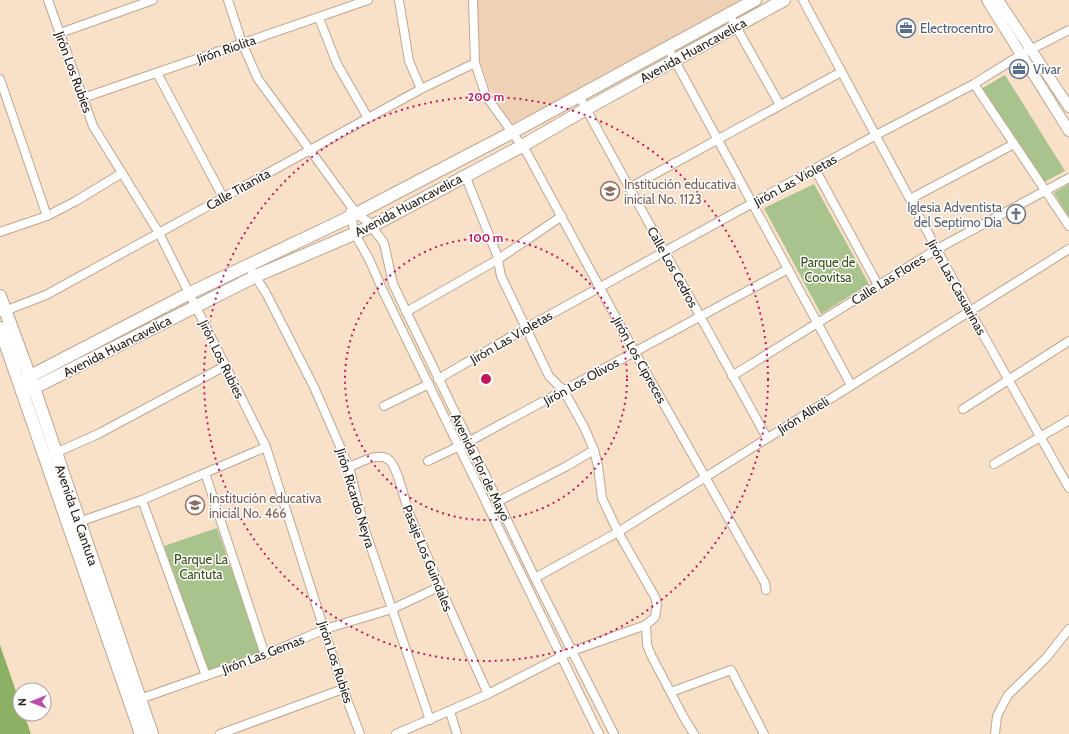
<svg xmlns="http://www.w3.org/2000/svg" width="1069" height="734" font-family="Cabin,sans-serif">
<style>
.built{fill:#efd2b6}
.green{fill:#a8c38c}
.forest{fill:#8db164}
.lines{fill:none;stroke-linecap:round;stroke-linejoin:round}
.minor-casing{stroke:#bda690;stroke-width:10}
.tertiary-casing{stroke:#bda690;stroke-width:12}
.secondary-casing{stroke:#bda690;stroke-width:14}
.minor{stroke:#fff;stroke-width:8}
.tertiary{stroke:#fff;stroke-width:10}
.secondary{stroke:#fff;stroke-width:12}
.ring{fill:none;stroke:#c2185b;stroke-width:2;stroke-dasharray:2 4}
.labels{text-anchor:middle;stroke-width:3;stroke-linejoin:round;paint-order:stroke}
.service-label{font-size:13px;fill:#4e5e75;stroke:#fff;text-anchor:start}
.street-label{font-size:13px;fill:#292018;stroke:#fff}
.education-label{font-size:13px;fill:#785e54;stroke:#fff;text-anchor:start}
.worship-label{font-size:13px;fill:#5b616d;stroke:#fff;text-anchor:end}
.park-label{font-size:13px;fill:#374f18;stroke:#fff}
.centre{fill:#c2185b;stroke:#fff;stroke-width:2}
.ring-label{font-size:12px;text-anchor:middle;font-weight:bold;fill:#c2185b;stroke:#fff;stroke-width:3;stroke-linejoin:round;paint-order:stroke}
</style>
<rect width="100%" height="100%" fill="#f9e1c9"/>
<!-- built -->
<polygon class="built" points="477,0 750,0 511,129 495,101 479,60"/>
<!-- green -->
<g class="green">
<polygon points="1005,75 1065,171 1044,182 981,89"/>
<polygon points="814,184 869,284 821,314 764,208"/>
<polygon points="1069,184 1069,217 1054,193"/>
<polygon points="217,528 260,652 208,672 164,546"/>
</g>
<!-- forest -->
<polygon class="forest" points="0,645 20,703 20,714 24,714 31,734 0,734"/>
<g class="lines">
<defs>
<g id="minor">
<polyline points="48,0 93,126 159,233 266,447 343,689 360,734"/>
<polyline points="228,0 242,43 258,79 356,213 368,222 384,243 393,284 535,578 614,734"/>
<polyline points="399,0 409,61 421,89"/>
<polyline points="473,0 475,63 486,96 527,153 634,351 765,583 766,590"/>
<polyline points="803,0 970,311 1069,488"/>
<polyline points="729,14 780,105"/>
<polyline points="319,18 337,64 368,118"/>
<polyline points="60,33 153,0"/>
<polyline points="668,48 851,385"/>
<polyline points="157,73 223,197"/>
<polyline points="0,79 47,216"/>
<polyline points="974,84 1069,226"/>
<polyline points="579,96 767,438"/>
<polyline points="83,98 368,0"/>
<polyline points="815,169 878,285"/>
<polyline points="629,188 841,72"/>
<polyline points="910,199 1014,144"/>
<polyline points="350,212 355,234 369,259 383,291 599,734"/>
<polyline points="0,232 47,216 76,201 122,173"/>
<polyline points="248,265 266,293 314,387 349,467 365,530 430,720"/>
<polyline points="2,312 46,295 421,89 475,63"/>
<polyline points="406,312 497,260 562,216"/>
<polyline points="732,376 937,249 1069,178"/>
<polyline points="438,379 526,328 876,135 974,84 1022,54 1069,30"/>
<polyline points="384,406 429,384"/>
<polyline points="963,409 1069,341"/>
<polyline points="53,454 98,434 225,366"/>
<polyline points="428,461 468,442 788,269"/>
<polyline points="994,464 1069,420"/>
<path d="M349 467C360 463 378 451 389 460 397 465 405 502 409 513 434 574 461 634 488 694"/>
<polyline points="205,473 265,655"/>
<polyline points="142,500 206,676"/>
<polyline points="499,501 567,466 594,450"/>
<polyline points="76,523 142,500 266,447"/>
<polyline points="535,578 618,532 1069,249"/>
<polyline points="646,625 647,645 651,655 683,716 694,734"/>
<polyline points="671,692 731,670 764,734"/>
<polyline points="137,700 265,655 325,629 392,609 439,587"/>
<polyline points="450,712 457,734"/>
<polyline points="220,734 343,689"/>
<polyline points="396,734 488,694 572,651 646,625 655,617 657,605 655,597 618,532 602,498 598,466 594,450 584,427 564,391 549,376 501,276 497,255 465,175"/>
<polyline points="995,734 997,716 1008,695 1046,658 1069,629"/>
</g>
<g id="tertiary">
<polyline points="987,0 1069,131"/>
<polyline points="998,0 1069,107"/>
</g>
<g id="secondary">
<polyline points="0,296 34,388 152,734"/>
<polyline points="0,328 141,734"/>
<polyline points="19,382 190,293 350,217 511,133 755,0"/>
<polyline points="24,393 256,276 370,227 522,146 586,109 784,0"/>
</g>
</defs>
<!-- minor casing -->
<use href="#minor" class="minor-casing"/>
<!-- tertiary casing -->
<use href="#tertiary" class="tertiary-casing"/>
<!-- secondary casing -->
<use href="#secondary" class="secondary-casing"/>
<!-- minor -->
<use href="#minor" class="minor"/>
<!-- tertiary -->
<use href="#tertiary" class="tertiary"/>
<!-- secondary -->
<use href="#secondary" class="secondary"/>
</g>
<!-- distance rings -->
<g class="ring">
<circle cx="486" cy="379" r="141"/>
<circle cx="486" cy="379" r="282"/>
</g>
<!-- icons -->
<defs>
<symbol id="office-ring" viewBox="-11 -11 22 22"><circle r="9.5" fill="#fff" stroke="#5c6f8a" stroke-width="1.5"/><path d="M-6-3h4V-5.5h4V-3h4V5H-6ZM-1-4.5V-3h2v-1.5ZM-6 0V1H6V0Z" fill="#5c6f8a"/></symbol>
<symbol id="school-ring" viewBox="-11 -11 22 22"><circle r="9.5" fill="#fff" stroke="#8d6e63" stroke-width="1.5"/><path d="M0-5L7-2L0 1L-7-2ZM-4 1L0 2.5L4 1V4Q0 6-4 4Z" fill="#8d6e63"/></symbol>
<symbol id="church-ring" viewBox="-11 -11 22 22"><circle r="9.5" fill="#fff" stroke="#6b7280" stroke-width="1.5"/><path d="M-1.2-6h2.4v3.5h3.3v2.4h-3.3V6h-2.4V-.1h-3.3v-2.4h3.3Z" fill="#6b7280"/></symbol>
</defs>
<g fill-rule="evenodd">
<use href="#office-ring" x="895" y="17" width="22" height="22"/>
<use href="#office-ring" x="1008" y="58" width="22" height="22"/>
<use href="#school-ring" x="599" y="180" width="22" height="22"/>
<use href="#church-ring" x="1005" y="203" width="22" height="22"/>
<use href="#school-ring" x="184" y="494" width="22" height="22"/>
</g>
<g class="labels">
<!-- service labels -->
<g class="service-label">
<text x="920" y="33">Electrocentro</text>
<text x="1033" y="74">Vivar</text>
</g>
<!-- street labels -->
<g class="street-label">
<text transform="translate(226 49) rotate(-19)" y="5">Jirón Riolita</text>
<text transform="translate(693 50) rotate(-29)" y="5">Avenida Huancavelica</text>
<text transform="translate(74 72) rotate(70)" y="5">Jirón Los Rubíes</text>
<text transform="translate(795 180) rotate(-29)" y="5">Jirón Las Violetas</text>
<text transform="translate(238 189) rotate(-29)" y="5">Calle Titanita</text>
<text transform="translate(408 205) rotate(-28)" y="5">Avenida Huancavelica</text>
<text transform="translate(673 267) rotate(61)" y="5">Calle Los Cedros</text>
<text transform="translate(888 279) rotate(-32)" y="5">Calle Las Flores</text>
<text transform="translate(957 287) rotate(61)" y="5">Jirón Las Casuarinas</text>
<text transform="translate(511 337) rotate(-30)" y="5">Jirón Las Violetas</text>
<text transform="translate(117 346) rotate(-27)" y="5">Avenida Huancavelica</text>
<text transform="translate(222 359) rotate(64)" y="5">Jirón Los Rubíes</text>
<text transform="translate(640 360) rotate(61)" y="5">Jirón Los Cipreces</text>
<text transform="translate(581 381) rotate(-29)" y="5">Jirón Los Olivos</text>
<text transform="translate(803 415) rotate(-32)" y="5">Jirón Alheli</text>
<text transform="translate(481 467) rotate(64)" y="5">Avenida Flor de Mayo</text>
<text transform="translate(356 498) rotate(73)" y="5">Jirón Ricardo Neyra</text>
<text transform="translate(77 515) rotate(71)" y="5">Avenida La Cantuta</text>
<text transform="translate(428 558) rotate(68)" y="5">Pasaje Los Guindales</text>
<text transform="translate(263 654) rotate(-21)" y="5">Jirón Las Gemas</text>
<text transform="translate(336 662) rotate(72)" y="5">Jirón Los Rubíes</text>
</g>
<!-- education labels -->
<g class="education-label">
<text x="624" y="189">Institución educativa<tspan x="624" dy="15">inicial No. 1123</tspan></text>
<text x="209" y="503">Institución educativa<tspan x="209" dy="15">inicial No. 466</tspan></text>
</g>
<!-- worship labels -->
<g class="worship-label">
<text x="1002" y="212">Iglesia Adventista<tspan x="1002" dy="15">del Septimo Dia</tspan></text>
</g>
<!-- park labels -->
<g class="park-label">
<text x="828" y="267">Parque de<tspan x="828" dy="15">Coovitsa</tspan></text>
<text x="201" y="564">Parque La<tspan x="201" dy="15">Cantuta</tspan></text>
</g>
</g>
<circle cx="486" cy="379" r="6" class="centre"/>
<g class="ring-label">
<text x="486" y="101">200 m</text>
<text x="486" y="242">100 m</text>
</g>
<!-- north arrow -->
<g transform="translate(32 702) rotate(269)"><circle r="19" fill="#ffffff" stroke="#a9a6a3"/>
<path d="M0-3L7 15L0 10L-7 15Z" fill="#b84bab"/>
<text y="-6" font-size="11" font-weight="bold" text-anchor="middle" fill="#292018">N</text>
</g>
</svg>
